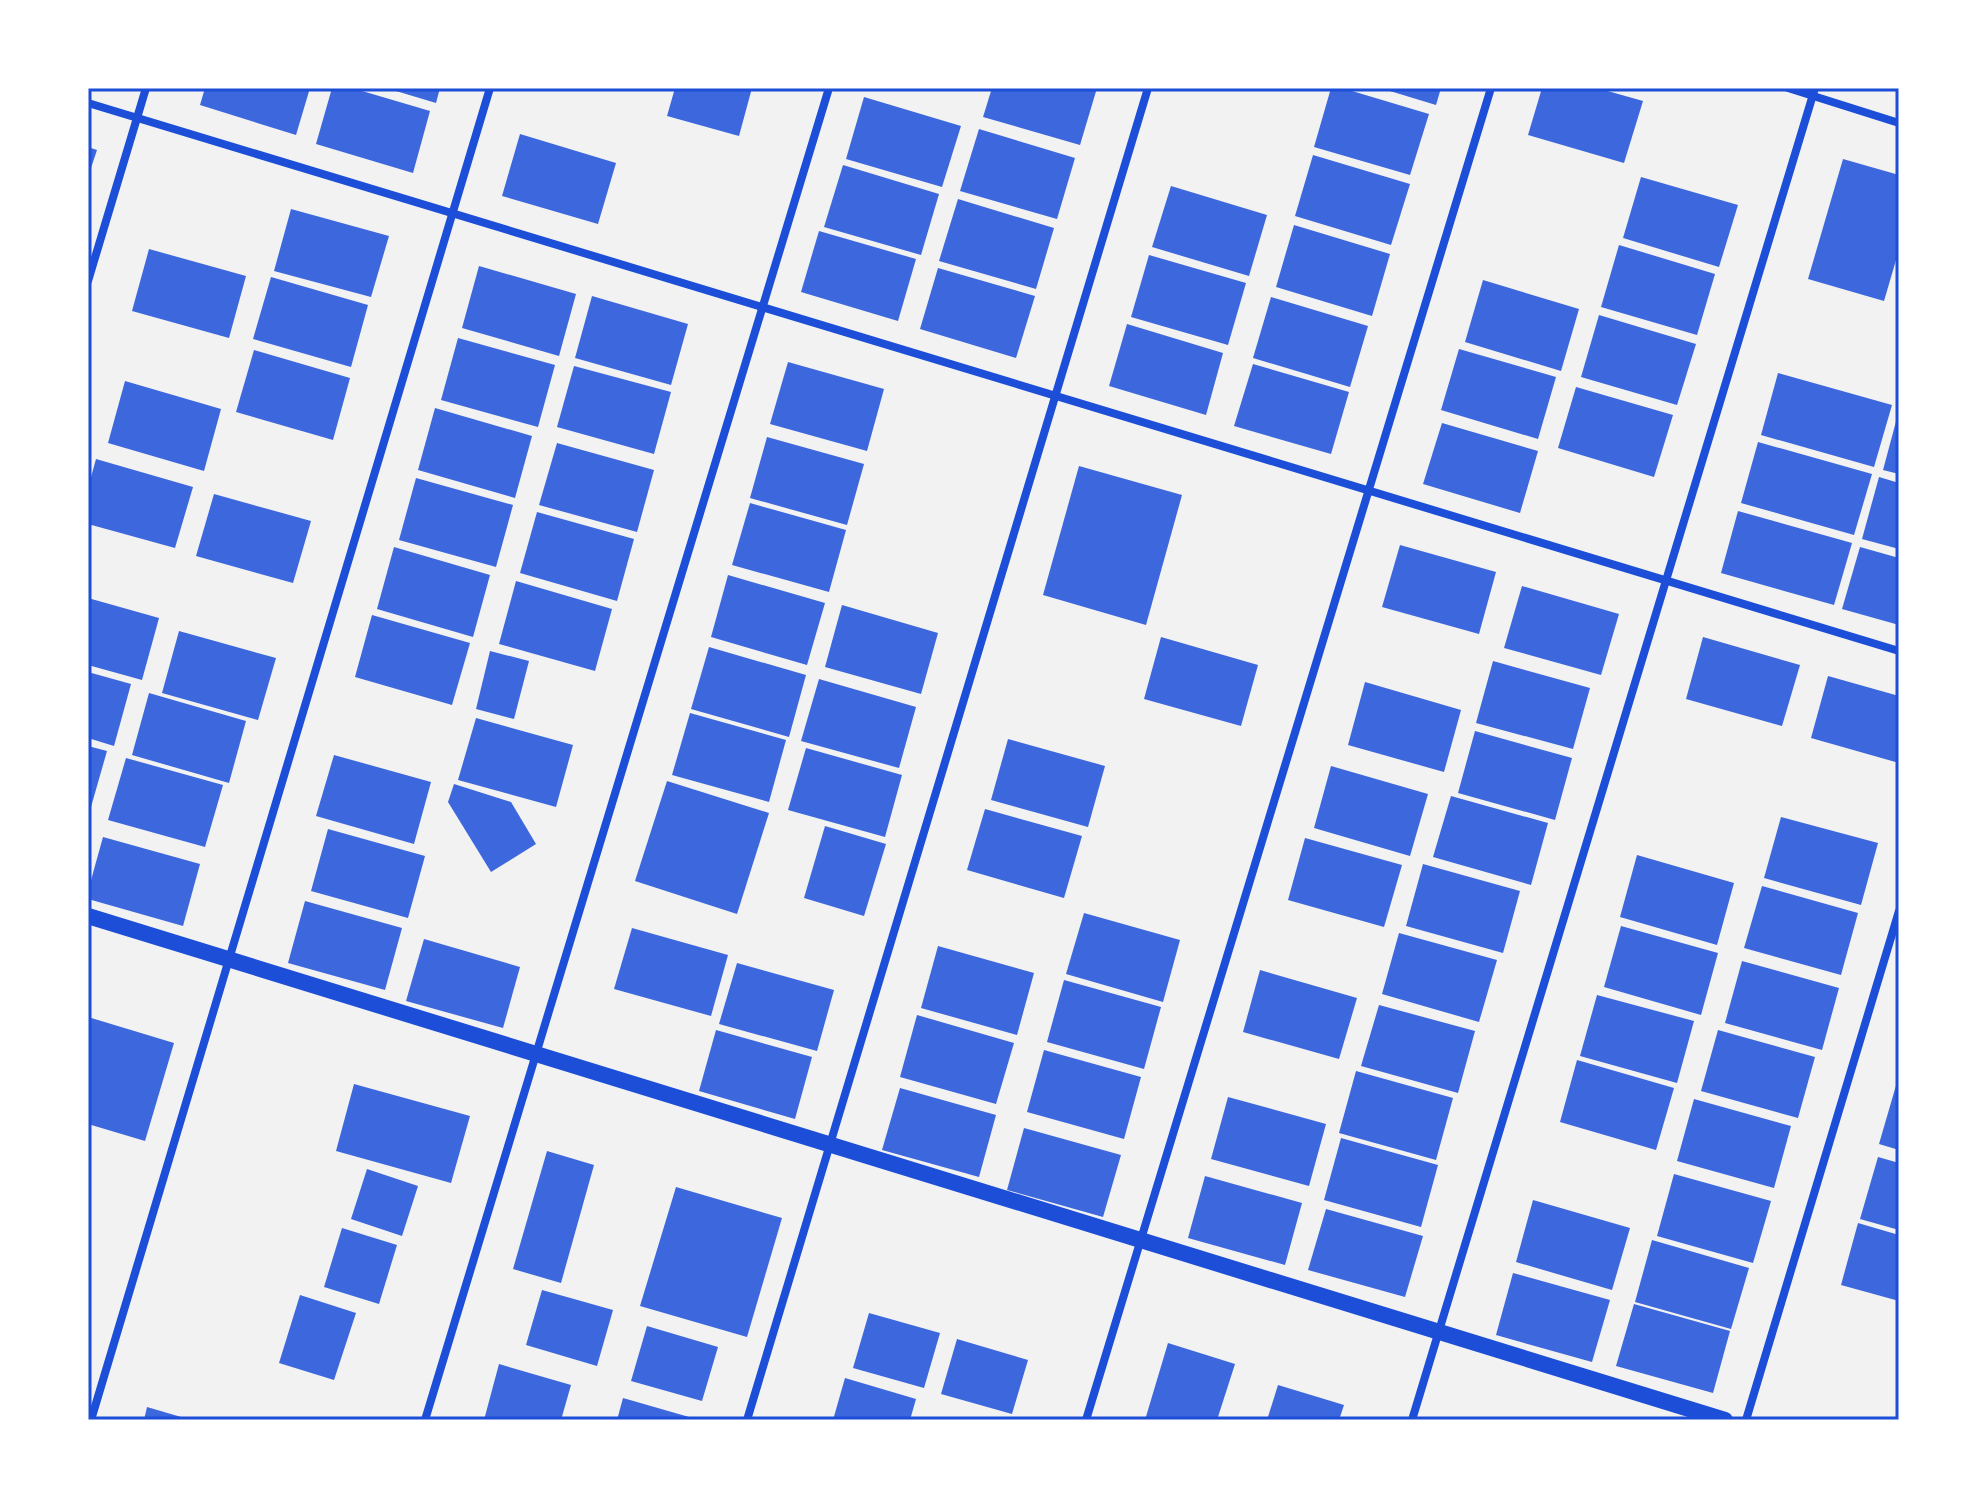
<svg xmlns="http://www.w3.org/2000/svg" width="1987" height="1508" font-family="'Asap Condensed',sans-serif">
<style>
.building{fill:#3d67dc}
.lines{fill:none;stroke-linecap:round;stroke-linejoin:round}
.minor{stroke:#1d4ed8;stroke-width:8}
.secondary{stroke:#1d4ed8;stroke-width:16}
.neatline{fill:none;stroke:#1d4ed8;stroke-width:3}
</style>
<rect width="100%" height="100%" fill="#f2f2f2"/>
<!-- building -->
<g class="building">
<polygon points="205,88 310,88 296,135 200,105"/>
<polygon points="332,88 352,88 430,111 413,173 316,144"/>
<polygon points="386,88 440,88 436,103"/>
<polygon points="675,88 752,88 739,136 667,116"/>
<polygon points="992,88 1097,88 1080,145 983,117"/>
<polygon points="1331,88 1342,88 1429,114 1410,175 1314,147"/>
<polygon points="1380,88 1441,88 1436,105"/>
<polygon points="1542,88 1597,88 1643,101 1624,163 1528,135"/>
<polygon points="864,97 961,126 942,187 846,159"/>
<polygon points="979,129 1075,158 1057,219 960,191"/>
<polygon points="520,134 616,163 598,224 502,196"/>
<polygon points="88,147 97,150 89,174 88,174"/>
<polygon points="1313,155 1410,184 1391,245 1295,216"/>
<polygon points="1843,159 1899,175 1899,250 1884,301 1808,279"/>
<polygon points="843,165 939,194 921,255 824,227"/>
<polygon points="1641,177 1738,205 1719,267 1623,238"/>
<polygon points="1171,186 1267,215 1249,276 1152,247"/>
<polygon points="958,199 1054,228 1036,289 939,261"/>
<polygon points="291,209 389,236 371,297 274,271"/>
<polygon points="1294,225 1390,254 1372,316 1276,287"/>
<polygon points="819,231 916,259 898,321 801,292"/>
<polygon points="1619,245 1715,274 1697,335 1601,307"/>
<polygon points="149,249 246,276 229,338 132,311"/>
<polygon points="1149,255 1246,283 1228,345 1131,317"/>
<polygon points="479,266 576,294 559,356 462,328"/>
<polygon points="938,268 1035,296 1016,358 920,329"/>
<polygon points="271,277 368,305 351,367 253,339"/>
<polygon points="1483,280 1579,309 1561,371 1465,342"/>
<polygon points="592,296 688,324 671,385 575,358"/>
<polygon points="1271,297 1368,326 1350,387 1253,358"/>
<polygon points="1599,315 1696,344 1677,405 1581,377"/>
<polygon points="1127,324 1223,353 1206,415 1109,386"/>
<polygon points="458,338 555,365 538,427 441,400"/>
<polygon points="1459,349 1556,377 1538,439 1441,410"/>
<polygon points="254,350 350,378 333,440 236,412"/>
<polygon points="788,362 884,389 867,451 770,424"/>
<polygon points="1253,364 1349,392 1331,454 1234,426"/>
<polygon points="574,366 671,392 654,454 557,427"/>
<polygon points="1778,373 1892,405 1874,467 1761,435"/>
<polygon points="125,381 221,409 204,471 108,443"/>
<polygon points="1576,387 1673,415 1654,477 1558,448"/>
<polygon points="435,408 532,436 515,498 418,470"/>
<polygon points="1898,414 1899,414 1899,474 1883,470"/>
<polygon points="1442,423 1538,451 1520,513 1423,484"/>
<polygon points="767,437 864,464 847,525 750,498"/>
<polygon points="1758,442 1872,474 1854,535 1741,503"/>
<polygon points="557,443 654,470 637,532 539,505"/>
<polygon points="96,459 193,487 175,548 88,524 88,488"/>
<polygon points="1079,466 1182,495 1146,625 1043,595"/>
<polygon points="1879,477 1899,483 1899,549 1862,539"/>
<polygon points="416,478 513,505 496,567 399,540"/>
<polygon points="214,494 311,521 293,583 196,556"/>
<polygon points="750,503 846,530 829,592 732,565"/>
<polygon points="1738,511 1852,543 1834,605 1721,573"/>
<polygon points="537,512 634,539 617,601 520,573"/>
<polygon points="1400,545 1496,572 1479,634 1382,607"/>
<polygon points="394,547 490,575 473,637 377,609"/>
<polygon points="1860,547 1899,558 1899,625 1842,609"/>
<polygon points="728,575 825,603 807,665 711,637"/>
<polygon points="516,581 612,609 595,671 499,644"/>
<polygon points="1522,586 1619,614 1601,675 1504,648"/>
<polygon points="88,598 159,618 142,680 88,665"/>
<polygon points="842,605 938,633 921,694 825,667"/>
<polygon points="372,615 470,643 452,705 355,677"/>
<polygon points="179,631 276,658 258,720 162,693"/>
<polygon points="1161,637 1258,665 1241,726 1144,699"/>
<polygon points="1703,637 1800,665 1782,726 1686,699"/>
<polygon points="709,647 806,675 789,737 691,709"/>
<polygon points="490,651 529,661 514,719 476,709"/>
<polygon points="1493,661 1590,688 1573,749 1476,723"/>
<polygon points="88,672 131,684 114,746 88,738"/>
<polygon points="1828,676 1899,696 1899,763 1811,738"/>
<polygon points="819,679 916,707 899,768 801,741"/>
<polygon points="1365,682 1461,710 1444,772 1348,745"/>
<polygon points="149,693 246,721 229,783 132,755"/>
<polygon points="690,713 786,740 769,802 672,775"/>
<polygon points="476,718 573,745 556,807 458,780"/>
<polygon points="1475,731 1572,758 1555,820 1458,793"/>
<polygon points="1008,739 1105,766 1088,827 991,800"/>
<polygon points="88,746 107,751 89,814 88,814"/>
<polygon points="806,748 902,775 885,837 788,810"/>
<polygon points="334,755 431,782 414,844 316,816"/>
<polygon points="126,758 223,785 205,847 108,820"/>
<polygon points="1331,766 1428,794 1410,856 1314,828"/>
<polygon points="667,781 769,813 737,914 635,881"/>
<polygon points="454,784 511,802 536,844 491,872 448,802"/>
<polygon points="1451,796 1548,823 1531,885 1433,857"/>
<polygon points="985,809 1082,836 1064,898 967,870"/>
<polygon points="1781,817 1878,843 1861,905 1764,878"/>
<polygon points="825,826 886,844 864,916 804,898"/>
<polygon points="328,829 425,856 408,918 311,891"/>
<polygon points="103,837 200,864 183,926 88,899 88,891"/>
<polygon points="1305,838 1402,865 1384,927 1288,900"/>
<polygon points="1637,855 1734,883 1717,945 1620,917"/>
<polygon points="1423,864 1520,891 1503,953 1406,926"/>
<polygon points="1762,886 1858,913 1841,975 1744,948"/>
<polygon points="305,901 402,928 385,990 288,963"/>
<polygon points="1084,913 1180,940 1163,1002 1066,974"/>
<polygon points="1621,926 1718,953 1701,1015 1604,987"/>
<polygon points="632,928 728,955 711,1016 614,989"/>
<polygon points="1399,933 1497,960 1479,1022 1382,994"/>
<polygon points="424,939 520,967 503,1028 406,1001"/>
<polygon points="938,946 1034,973 1017,1035 921,1008"/>
<polygon points="1742,961 1839,988 1822,1050 1725,1023"/>
<polygon points="737,963 834,990 817,1051 719,1024"/>
<polygon points="1260,970 1357,998 1339,1059 1243,1032"/>
<polygon points="1064,980 1161,1007 1144,1069 1047,1042"/>
<polygon points="1597,995 1694,1021 1677,1083 1580,1056"/>
<polygon points="1379,1005 1475,1031 1458,1093 1361,1066"/>
<polygon points="917,1015 1014,1043 996,1104 900,1077"/>
<polygon points="88,1017 174,1043 145,1141 88,1124"/>
<polygon points="716,1030 812,1057 795,1119 699,1091"/>
<polygon points="1718,1030 1815,1057 1798,1118 1701,1091"/>
<polygon points="1044,1050 1141,1077 1124,1139 1027,1112"/>
<polygon points="1577,1060 1674,1088 1656,1150 1560,1122"/>
<polygon points="1356,1071 1453,1098 1436,1160 1339,1133"/>
<polygon points="1897,1082 1899,1083 1899,1150 1879,1144"/>
<polygon points="354,1084 470,1116 451,1183 336,1151"/>
<polygon points="900,1088 996,1115 979,1177 882,1150"/>
<polygon points="1228,1097 1326,1124 1309,1186 1211,1159"/>
<polygon points="1694,1099 1791,1126 1774,1188 1677,1161"/>
<polygon points="1024,1128 1121,1155 1103,1217 1007,1190"/>
<polygon points="1341,1138 1438,1165 1421,1227 1324,1200"/>
<polygon points="547,1151 594,1165 561,1283 513,1269"/>
<polygon points="1878,1157 1899,1163 1899,1230 1860,1219"/>
<polygon points="367,1169 418,1186 402,1236 351,1219"/>
<polygon points="1674,1174 1771,1201 1753,1263 1657,1236"/>
<polygon points="1205,1176 1302,1203 1285,1265 1188,1238"/>
<polygon points="676,1187 782,1218 747,1337 640,1306"/>
<polygon points="1533,1200 1630,1228 1612,1290 1516,1262"/>
<polygon points="1326,1209 1423,1236 1405,1297 1308,1270"/>
<polygon points="1858,1223 1899,1235 1899,1301 1841,1285"/>
<polygon points="342,1228 397,1245 379,1304 324,1287"/>
<polygon points="1652,1240 1749,1268 1731,1329 1635,1302"/>
<polygon points="1513,1273 1610,1300 1592,1362 1496,1335"/>
<polygon points="542,1290 613,1310 597,1366 526,1345"/>
<polygon points="300,1295 356,1313 334,1380 279,1363"/>
<polygon points="1634,1304 1730,1331 1713,1393 1616,1366"/>
<polygon points="869,1313 940,1333 924,1388 853,1368"/>
<polygon points="647,1326 718,1347 702,1401 631,1381"/>
<polygon points="957,1339 1028,1360 1012,1414 941,1394"/>
<polygon points="1168,1343 1235,1364 1217,1420 1145,1420"/>
<polygon points="499,1364 571,1385 561,1420 484,1420"/>
<polygon points="845,1378 916,1399 910,1420 833,1420"/>
<polygon points="1278,1385 1344,1405 1339,1420 1267,1420"/>
<polygon points="623,1398 696,1419 695,1420 617,1420"/>
<polygon points="147,1407 188,1419 188,1420 144,1420"/>
</g>
<g class="lines">
<!-- minor -->
<g class="minor">
<polyline points="1788,88 1899,123"/>
<polyline points="88,103 1899,651"/>
<polyline points="88,281 146,88"/>
<polyline points="91,1420 490,88"/>
<polyline points="425,1420 829,88"/>
<polyline points="747,1420 1148,88"/>
<polyline points="1086,1420 1491,88"/>
<polyline points="1412,1420 1815,88"/>
<polyline points="1746,1420 1899,911"/>
</g>
<!-- secondary -->
<polyline class="secondary" points="88,916 1725,1420"/>
</g>
<!-- border -->
<rect width="1987" height="1508" fill="none" stroke="#ffffff" stroke-width="180"/>
<rect x="90" y="90" width="1807" height="1328" class="neatline"/>
</svg>
